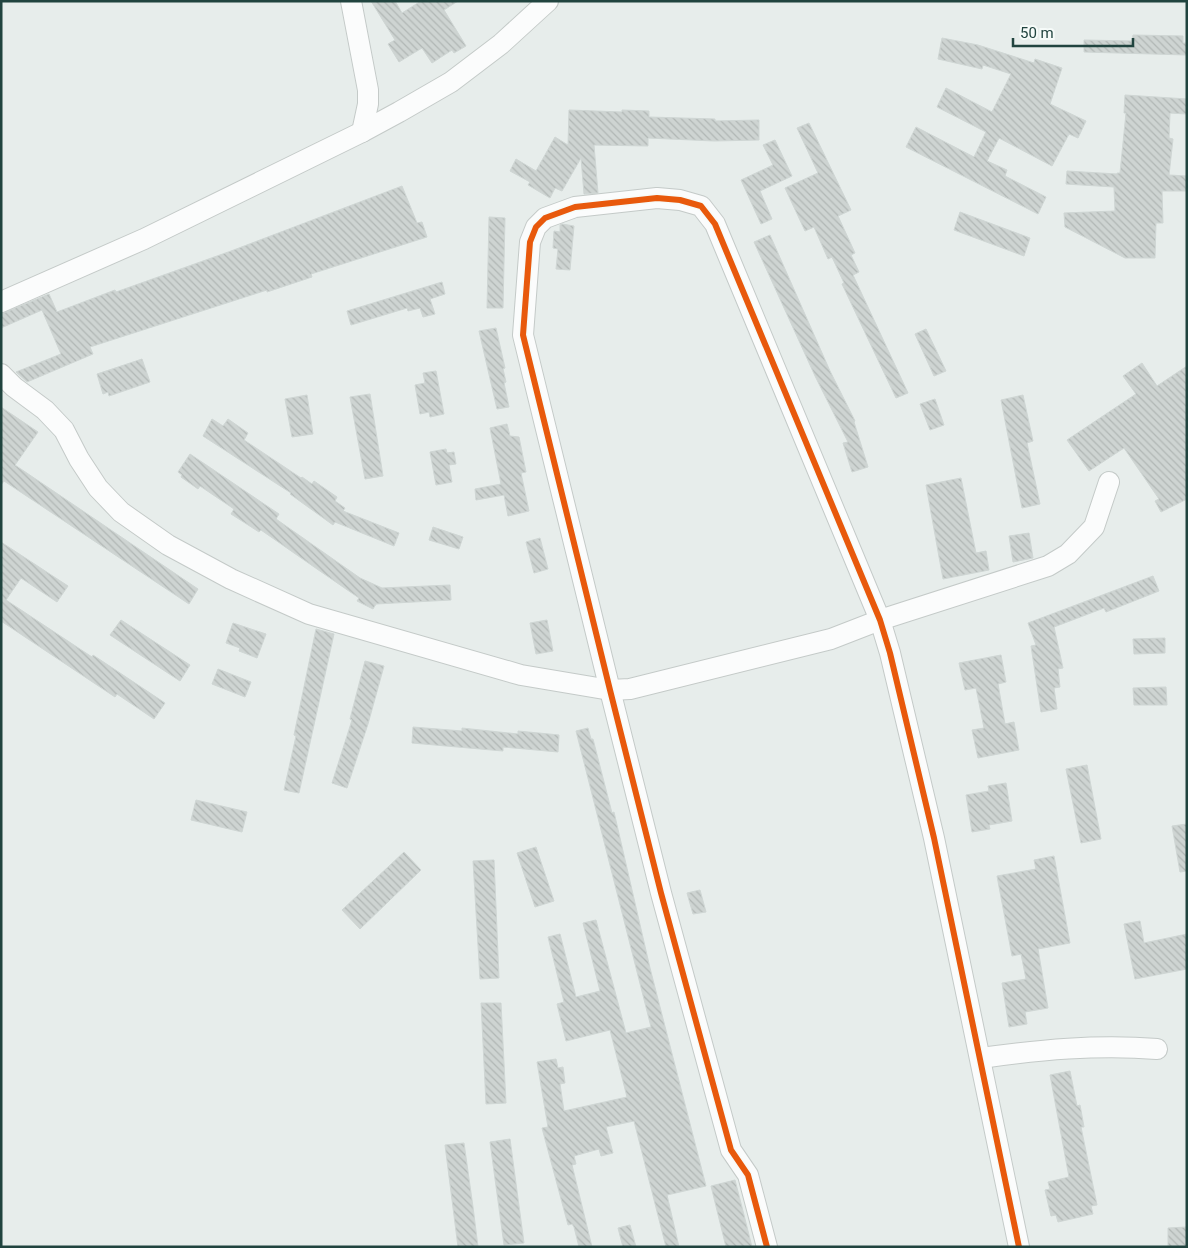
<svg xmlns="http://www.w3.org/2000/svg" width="1188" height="1248" font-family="Roboto,sans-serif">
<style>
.building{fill:url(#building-back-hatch);stroke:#cfd6d4}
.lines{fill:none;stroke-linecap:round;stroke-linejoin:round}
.minor-casing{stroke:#c4cac8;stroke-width:22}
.minor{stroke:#fbfcfc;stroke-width:20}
.cycleway-casing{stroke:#f6fbf9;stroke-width:9}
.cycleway{stroke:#e8590c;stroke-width:6}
</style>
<defs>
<pattern id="building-back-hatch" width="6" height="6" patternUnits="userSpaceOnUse" patternTransform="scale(1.25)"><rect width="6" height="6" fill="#ced4d2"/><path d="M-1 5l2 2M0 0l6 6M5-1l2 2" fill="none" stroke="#b1b7b5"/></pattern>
</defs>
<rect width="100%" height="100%" fill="#e7edeb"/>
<!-- building -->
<g class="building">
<polygon points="371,1 395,1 402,13 421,1 458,1 444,10 466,46 454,53 452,50 432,63 422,48 399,62 388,44 395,40"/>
<polygon points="1133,35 1183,36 1183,43 1187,43 1187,55 1084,52 1084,40 1132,41"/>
<polygon points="942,38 978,45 1034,63 1035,59 1062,68 1050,104 1086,121 1078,138 1069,134 1052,166 999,138 987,161 1007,170 1005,176 1046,197 1038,214 906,147 916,127 974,157 986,132 937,107 946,88 992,112 1011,74 983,65 982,69 938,59"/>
<polygon points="1125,95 1187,99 1187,114 1170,113 1169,138 1173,139 1169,175 1187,176 1187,191 1162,191 1163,223 1156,223 1155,258 1125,258 1065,227 1064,213 1115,211 1114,187 1066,184 1067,171 1117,174 1117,173 1120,173 1126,113 1124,113"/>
<polygon points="569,110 622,112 622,110 649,111 649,117 715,119 715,121 759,120 759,140 714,141 648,138 648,146 594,145 598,193 584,194 581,158 562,191 555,188 550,198 528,185 530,182 510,171 516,159 536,171 555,137 568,145"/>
<polygon points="809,123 851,210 838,216 855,253 851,255 859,272 853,275 908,393 896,398 842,284 844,283 832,257 828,259 814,227 805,231 785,188 818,173 797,128"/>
<polygon points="775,140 792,176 760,191 772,219 761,224 741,180 773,165 763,145"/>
<polygon points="402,186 417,223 422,222 427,237 311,274 312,277 267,292 267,290 90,347 93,354 27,382 16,372 61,354 42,310 1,328 1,314 49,294 57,312 115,290 116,292 231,251"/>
<polygon points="960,212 1030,238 1024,256 954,230"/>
<polygon points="489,217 505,218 503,308 487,308"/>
<polygon points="562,224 574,226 570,270 556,269 558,249 553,248 554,231 560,232 560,225"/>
<polygon points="770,235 830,371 855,421 854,422 868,467 852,472 843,443 848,442 815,376 754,242"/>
<polygon points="442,282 445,294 430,299 435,314 423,317 420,308 408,311 407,308 351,325 347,311"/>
<polygon points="496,328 505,368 503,369 506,382 504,383 509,407 497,409 479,331"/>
<polygon points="926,329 946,371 934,376 915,334"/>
<polygon points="142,359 150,382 109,396 108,392 103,394 97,374"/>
<polygon points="1142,363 1157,386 1187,366 1187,499 1161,512 1155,501 1159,499 1124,448 1089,471 1067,440 1136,394 1123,376"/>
<polygon points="436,371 444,414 430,417 429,412 420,414 415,385 425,383 423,373"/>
<polygon points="370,394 383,476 365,479 350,397"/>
<polygon points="307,395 313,434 292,437 285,399"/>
<polygon points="1023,395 1033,441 1027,443 1040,504 1022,508 1001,400"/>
<polygon points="935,399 944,425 930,430 920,404"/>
<polygon points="1,407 38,432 15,465 198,589 189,604 4,481 1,485"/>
<polygon points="212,419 223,426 228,419 248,433 244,440 301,478 302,477 312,484 314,481 337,497 335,501 345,508 343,511 399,533 394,546 335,522 333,525 290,494 291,493 203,436"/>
<polygon points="507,424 510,436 519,437 526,472 521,473 529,511 508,516 504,495 476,500 475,489 501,484 490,428"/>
<polygon points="446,449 447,453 454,452 456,464 449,465 452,482 436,485 430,452"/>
<polygon points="190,454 279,514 276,519 360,578 382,588 450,585 451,600 376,604 373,609 357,601 359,598 317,569 261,530 259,532 231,514 234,509 200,486 198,489 181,477 182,475 178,472"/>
<polygon points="961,478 976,553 986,551 989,570 943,579 926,485"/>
<polygon points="433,527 463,537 459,549 429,540"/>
<polygon points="1029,533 1033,558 1013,562 1009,536"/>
<polygon points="540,538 548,569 534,573 526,542"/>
<polygon points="1,542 68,586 57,602 21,578 6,600 92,657 93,655 165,703 154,719 117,694 115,697 1,621"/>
<polygon points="1153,576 1159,591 1106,612 1104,608 1054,627 1063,668 1058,669 1060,687 1054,688 1057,709 1041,712 1031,646 1036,645 1028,623"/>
<polygon points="121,620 190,665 180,681 110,635"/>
<polygon points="547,620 553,651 536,654 530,623"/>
<polygon points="233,623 266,634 257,658 239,651 240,648 226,643"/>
<polygon points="316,629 334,634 299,793 284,790 296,736 294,735"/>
<polygon points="1165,638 1165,653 1134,654 1133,639"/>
<polygon points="1001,655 1006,682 998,684 1005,724 1014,722 1019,750 978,758 972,730 984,728 976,688 965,690 959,663"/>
<polygon points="365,661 384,666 368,724 347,788 332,783 352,720 350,719"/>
<polygon points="218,669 251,682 245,697 212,684"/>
<polygon points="1166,687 1167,705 1134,705 1133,688"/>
<polygon points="413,727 462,731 462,728 518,734 518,731 559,735 558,752 503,747 503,751 412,743"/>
<polygon points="588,728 591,739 593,739 612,813 614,812 650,968 706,1186 667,1195 679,1247 666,1247 634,1121 606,1127 613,1153 601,1156 599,1149 574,1156 576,1164 572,1165 592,1247 579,1247 574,1227 572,1224 568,1225 542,1128 548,1127 537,1062 556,1059 558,1068 563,1067 565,1083 560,1084 564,1111 627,1097 610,1030 566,1041 557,1004 564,1002 548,937 560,934 576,997 600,991 583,923 596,920 626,1033 651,1027 576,731"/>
<polygon points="1087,765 1101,839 1081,843 1066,769"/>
<polygon points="1006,783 1012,821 989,825 990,829 972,832 966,795 989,791 988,786"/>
<polygon points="196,800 247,812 242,832 191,820"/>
<polygon points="1187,824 1187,871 1180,872 1172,826"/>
<polygon points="536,847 554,901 535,907 517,853"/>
<polygon points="404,852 421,870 360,929 342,910"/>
<polygon points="1054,856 1070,943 1038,949 1048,1008 1025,1012 1027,1024 1009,1027 1002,983 1026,979 1021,954 1012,956 997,876 1036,869 1034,860"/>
<polygon points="494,860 499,978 480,979 473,861"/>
<polygon points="700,890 706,912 693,914 687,893"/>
<polygon points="1140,921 1144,943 1187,934 1187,969 1135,979 1124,924"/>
<polygon points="481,1003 501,1003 506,1103 486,1104"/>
<polygon points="1070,1071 1077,1106 1080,1105 1084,1127 1081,1127 1097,1205 1091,1206 1093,1214 1058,1222 1056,1215 1051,1216 1045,1190 1050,1189 1048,1182 1069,1177 1050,1075"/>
<polygon points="510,1139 524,1243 504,1245 490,1142"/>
<polygon points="464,1143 473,1207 478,1247 458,1247 445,1145"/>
<polygon points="735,1180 744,1215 752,1247 726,1247 711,1186"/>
<polygon points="630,1225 636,1247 623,1247 618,1228"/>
<polygon points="1187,1227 1187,1247 1168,1247 1168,1228"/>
</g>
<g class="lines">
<defs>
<g id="minor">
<polyline points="351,1 368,90 368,104 362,132"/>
<polyline points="1,302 144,239 362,132 399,112 451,82 501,44 548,1"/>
<polyline points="1,374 14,387 45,410 64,430 79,459 98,488 121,512 168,545 231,579 309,614 521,675 610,690 630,689 831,639 880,620 1048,566 1068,554 1094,527 1109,482"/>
<path d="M981 1058C1039 1050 1097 1044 1157 1049"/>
<polyline points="767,1247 748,1175 731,1150 661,893 610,690 523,335 530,242 536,227 545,218 575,207 657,198 680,200 701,206 715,224 880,620 890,653 934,838 1019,1247"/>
</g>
</defs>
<!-- minor casing -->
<use href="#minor" class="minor-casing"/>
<!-- minor -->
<use href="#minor" class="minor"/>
<defs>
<polyline id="cycleway" points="767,1247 748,1175 731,1150 661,893 610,690 523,335 530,242 536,227 545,218 575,207 657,198 680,200 701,206 715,224 880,620 890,653 934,838 1019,1247"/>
</defs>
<!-- cycleway casing -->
<use href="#cycleway" class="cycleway-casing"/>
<!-- cycleway -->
<use href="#cycleway" class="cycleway"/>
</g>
<!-- border -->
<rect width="1188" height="1248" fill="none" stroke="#21443f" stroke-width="5"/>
<!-- scale -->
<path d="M1013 38v8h120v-8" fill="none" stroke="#21443f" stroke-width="2.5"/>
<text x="1020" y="38" font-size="15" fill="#21443f" stroke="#f6fbf9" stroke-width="4" paint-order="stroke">50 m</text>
</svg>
